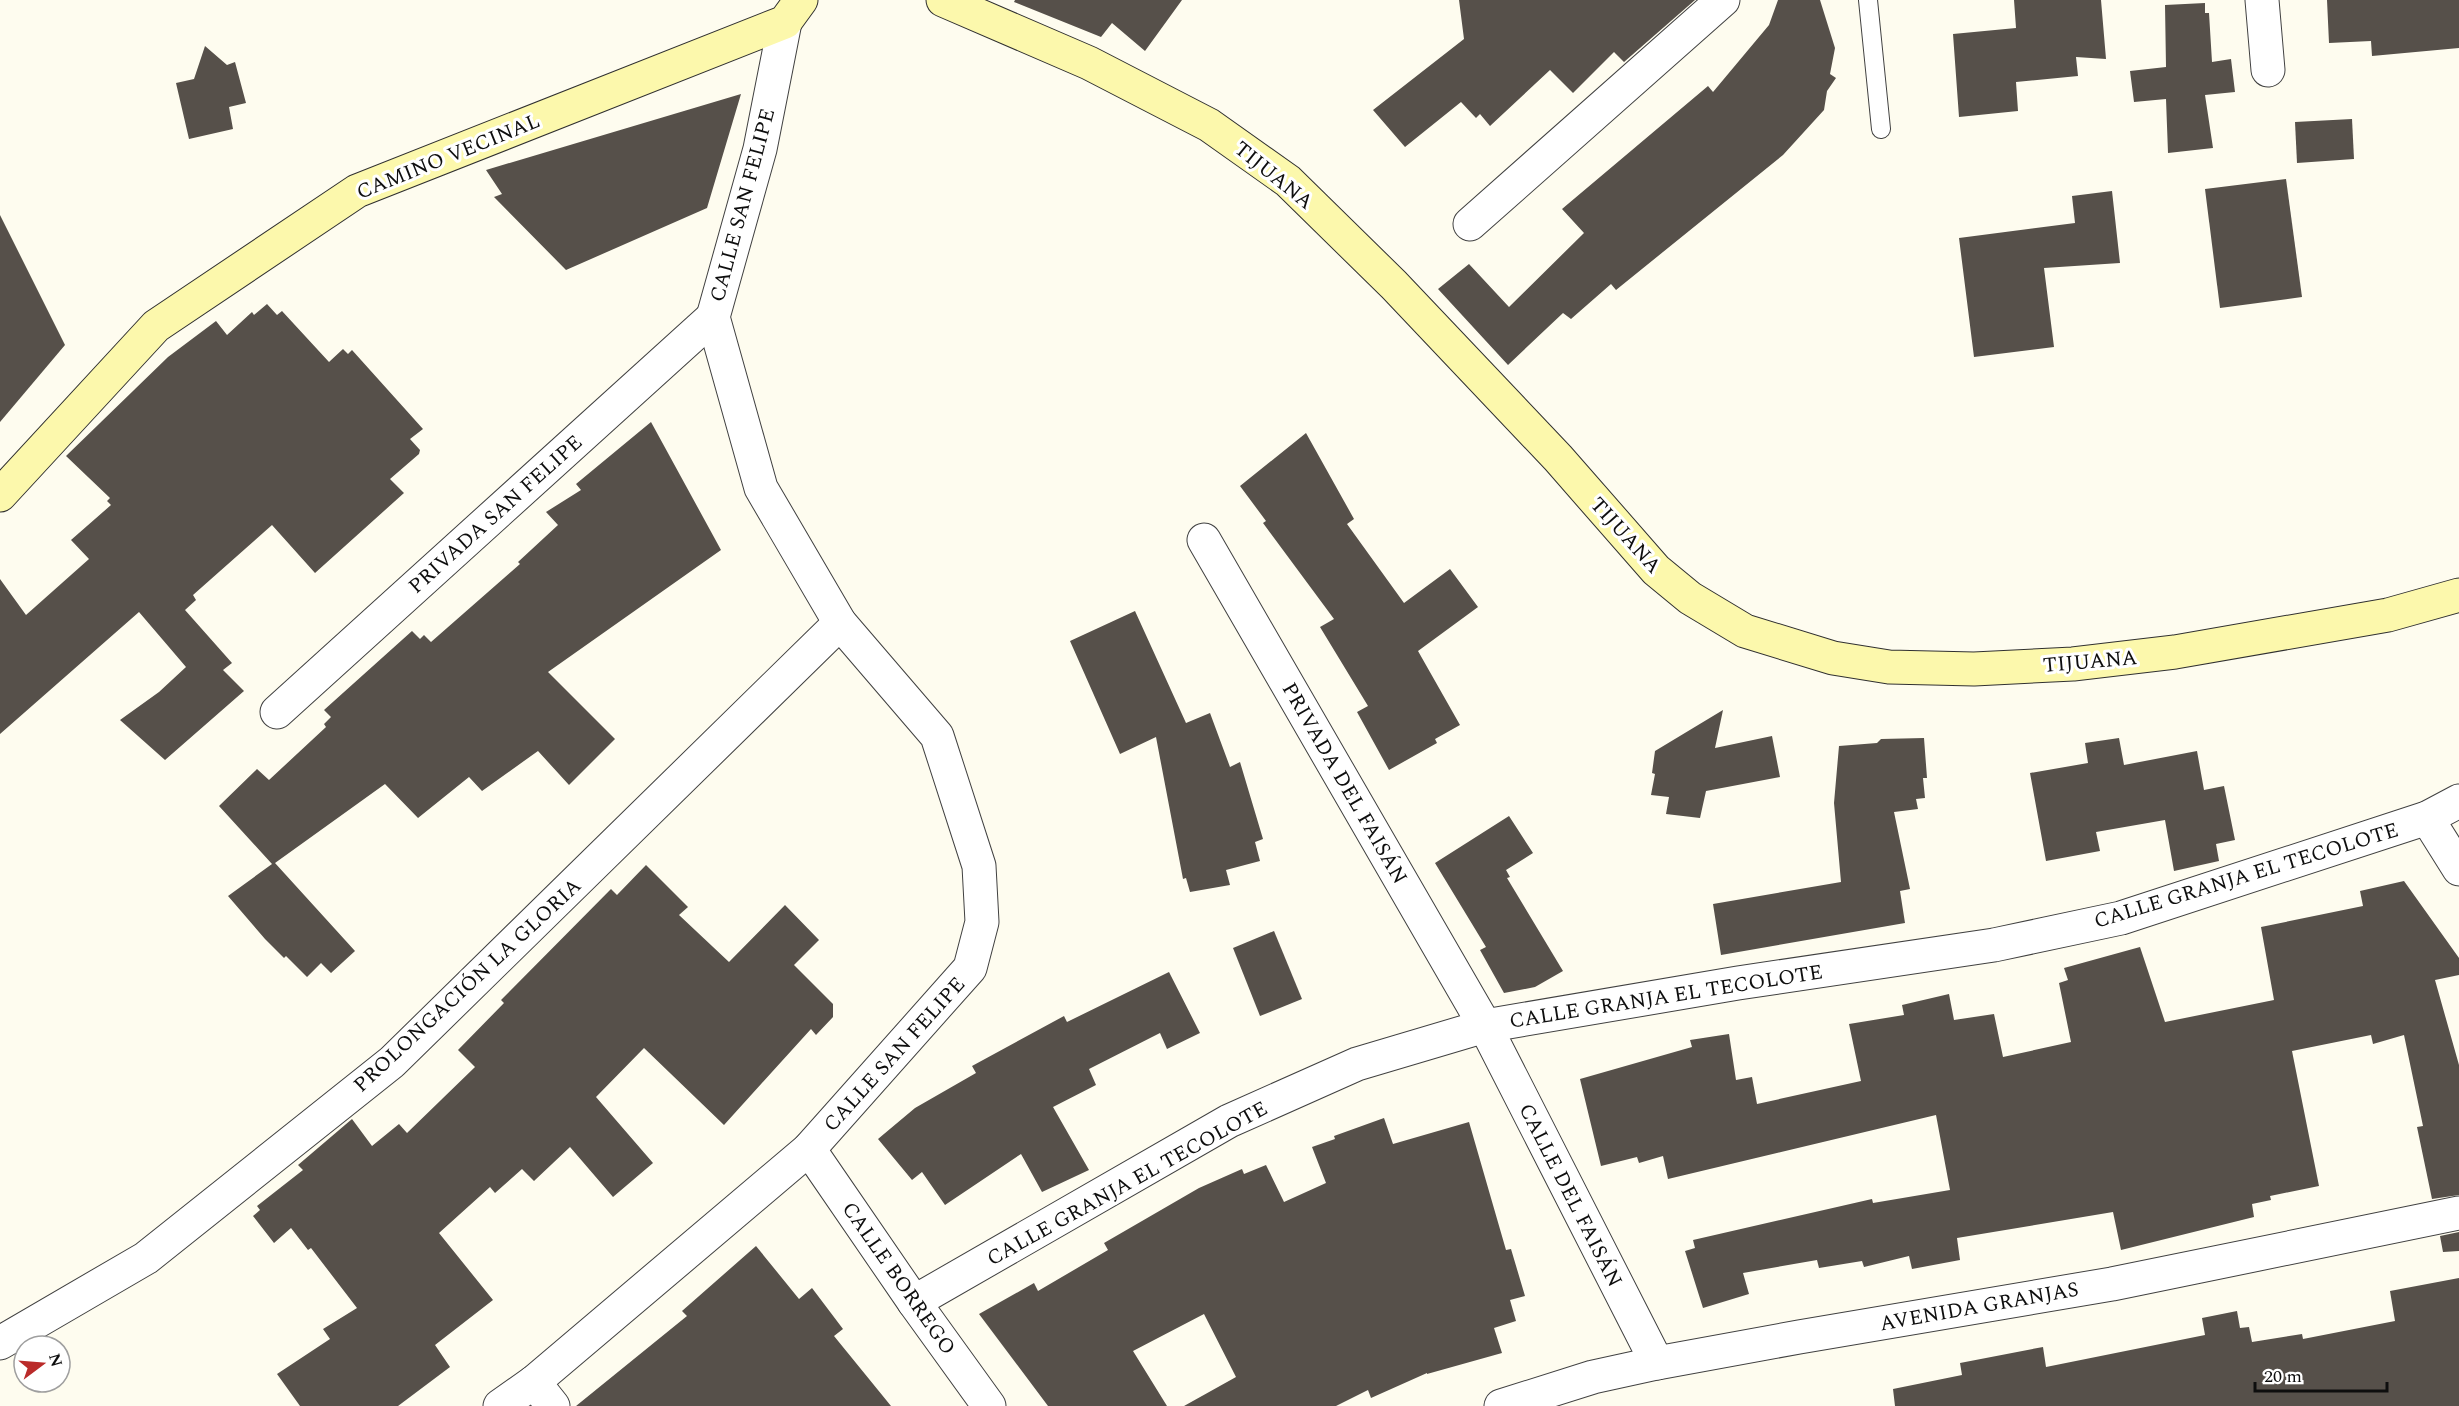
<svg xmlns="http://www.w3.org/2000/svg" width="2459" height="1406" font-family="Spectral,serif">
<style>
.building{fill:#56504a}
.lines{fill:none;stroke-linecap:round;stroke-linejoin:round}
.lane-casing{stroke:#414141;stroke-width:20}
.street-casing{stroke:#414141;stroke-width:35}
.secondary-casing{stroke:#303030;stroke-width:35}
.lane{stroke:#fff;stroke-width:18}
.street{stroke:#fff;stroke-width:33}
.secondary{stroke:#fcf8ac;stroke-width:33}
.labels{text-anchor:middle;stroke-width:6;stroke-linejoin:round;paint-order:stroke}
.street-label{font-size:21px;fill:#0e0e0e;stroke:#fff}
</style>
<rect width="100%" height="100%" fill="#fefcef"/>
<!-- building -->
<g class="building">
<polygon points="1015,0 1182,0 1145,51 1112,23 1101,37 1014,2"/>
<polygon points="1459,0 1695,0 1624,62 1614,52 1573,93 1550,70 1490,126 1480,114 1476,118 1461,102 1405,147 1373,110 1464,39"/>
<polygon points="1778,0 1820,0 1835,48 1830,74 1836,78 1827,91 1824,110 1783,155 1616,290 1611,284 1571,319 1563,313 1508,365 1438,289 1469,264 1509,307 1584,233 1562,209 1708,86 1713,92 1769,25"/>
<polygon points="2014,0 2101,0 2106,59 2076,57 2078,76 2016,82 2018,111 1959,117 1953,34 2016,28"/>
<polygon points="2327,0 2459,0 2459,48 2372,56 2371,41 2329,43"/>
<polygon points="2205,3 2205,13 2209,13 2212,62 2231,59 2235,92 2205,95 2213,148 2168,153 2166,99 2134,102 2130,71 2166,67 2165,5"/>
<polygon points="205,46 227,65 235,62 246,103 229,107 233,129 189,139 176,83 194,79"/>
<polygon points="741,94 707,208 566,270 494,197 502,194 486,170"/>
<polygon points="2352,119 2354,159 2297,163 2295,122"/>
<polygon points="2286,179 2302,297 2220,308 2205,189"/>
<polygon points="2112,191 2120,263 2044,268 2054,347 1974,357 1959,238 2075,223 2072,196"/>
<polygon points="0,215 65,345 0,422"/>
<polygon points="267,304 277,315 282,311 329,362 343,349 348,354 352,350 423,429 410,439 420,450 419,454 390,479 404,493 315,573 272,525 193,595 196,600 185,610 232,663 223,670 244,691 165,760 120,720 159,692 186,667 139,612 0,734 0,579 26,615 89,559 71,540 111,505 107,501 110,498 66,456 168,357 216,321 227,335 252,312 254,315"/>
<polygon points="651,422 721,550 548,672 615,739 569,785 538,751 482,791 469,777 418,818 385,784 275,863 355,951 331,973 321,963 307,977 286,956 284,958 265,939 228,896 272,864 219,806 257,769 269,780 326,727 324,724 331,717 324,710 412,631 420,639 424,635 431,642 520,564 518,562 558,525 546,512 581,490 576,484"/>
<polygon points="1306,433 1354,519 1347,524 1404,603 1450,569 1478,607 1418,651 1460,725 1435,739 1437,743 1389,770 1357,712 1368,706 1320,627 1334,619 1263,523 1266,521 1240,486"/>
<polygon points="1135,611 1186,723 1210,713 1230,767 1240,762 1263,839 1255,842 1260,861 1226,870 1230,885 1190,892 1186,878 1183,879 1156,737 1120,754 1070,641"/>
<polygon points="1723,710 1715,748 1772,736 1780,777 1706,791 1700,818 1666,814 1669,797 1651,795 1655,774 1652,773 1655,751"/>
<polygon points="1924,738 1927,778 1923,778 1925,798 1916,799 1918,809 1894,812 1910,889 1900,891 1905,923 1721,955 1713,904 1841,882 1834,803 1839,746 1877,743 1881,739"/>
<polygon points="2119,738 2124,765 2197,751 2204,790 2224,786 2235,840 2216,844 2219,861 2174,871 2165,820 2096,832 2100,851 2046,861 2030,773 2088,763 2085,743"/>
<polygon points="1509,816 1533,853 1506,870 1510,877 1507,878 1563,971 1535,987 1504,993 1480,950 1486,947 1435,863"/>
<polygon points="646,865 688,907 679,915 729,962 785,905 819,940 794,965 833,1004 833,1017 816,1035 811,1029 724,1125 644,1048 596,1097 653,1163 613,1197 570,1147 534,1181 522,1169 495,1193 490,1187 439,1233 493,1300 435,1345 450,1367 398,1406 300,1406 277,1374 330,1339 323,1329 357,1308 311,1248 308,1250 291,1228 274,1243 253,1216 260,1210 257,1206 303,1170 298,1165 352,1119 372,1146 399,1124 407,1133 475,1067 458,1050 504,1003 501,1000 611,889 617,895"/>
<polygon points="2404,881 2459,958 2459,975 2435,980 2459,1065 2459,1195 2432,1199 2417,1127 2423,1126 2404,1035 2373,1044 2371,1035 2292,1051 2319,1186 2270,1196 2271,1200 2252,1204 2254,1217 2121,1250 2113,1212 1957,1238 1960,1260 1912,1269 1909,1256 1864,1267 1862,1261 1819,1268 1817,1260 1743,1273 1749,1294 1703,1308 1685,1251 1695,1248 1693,1240 1872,1199 1873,1203 1950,1190 1936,1115 1668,1179 1663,1156 1639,1163 1637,1157 1601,1166 1580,1079 1692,1047 1690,1040 1729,1034 1736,1080 1752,1077 1757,1104 1861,1081 1849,1024 1904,1015 1902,1005 1949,994 1954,1020 1994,1014 2003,1057 2071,1042 2059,983 2068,980 2064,968 2140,947 2165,1022 2274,1000 2261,927 2363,906 2360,891"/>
<polygon points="1274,931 1302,999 1260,1016 1233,948"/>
<polygon points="1169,972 1200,1033 1167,1049 1160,1033 1089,1069 1096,1085 1053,1107 1089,1170 1042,1192 1021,1154 945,1205 922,1172 912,1180 878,1139 915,1108 976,1073 972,1066 1064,1016 1067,1022"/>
<polygon points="1384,1118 1393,1144 1469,1122 1506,1250 1511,1249 1525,1296 1510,1300 1516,1321 1494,1328 1502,1353 1427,1374 1427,1373 1371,1398 1368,1390 1336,1406 1184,1406 1236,1377 1204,1314 1133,1351 1167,1406 1048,1406 979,1314 1034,1283 1038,1291 1108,1250 1104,1243 1199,1188 1242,1169 1244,1174 1266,1165 1284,1202 1326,1183 1312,1147 1335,1139 1334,1136"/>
<polygon points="2459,1232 2459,1251 2443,1252 2440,1236"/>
<polygon points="756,1246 799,1299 812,1288 843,1329 834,1336 891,1406 576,1406 687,1316 682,1311"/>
<polygon points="2459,1278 2459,1406 1895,1406 1893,1389 1962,1375 1960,1363 2043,1347 2046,1367 2205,1335 2202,1318 2237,1311 2240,1328 2249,1327 2252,1342 2302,1334 2303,1339 2395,1321 2390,1291"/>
</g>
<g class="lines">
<defs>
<polyline id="lane" points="1868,0 1881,129"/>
<g id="street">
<polyline points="2262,0 2268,70"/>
<polyline points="1470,224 1723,0"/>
<polyline points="1204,540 1485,1026 1657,1363"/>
<polyline points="277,712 713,317"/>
<polyline points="2427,818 2459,869"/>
<polyline points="809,1149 914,1302 989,1406"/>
<polyline points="914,1302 1229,1121 1357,1064 1485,1026 1738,983 1994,945 2121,918 2427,818 2459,801"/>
<polyline points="0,1343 146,1258 392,1062 840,623"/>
<polyline points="534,1382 553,1406"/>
<polyline points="500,1406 534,1382 809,1149 970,968 982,922 979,866 937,736 840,623 761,488 713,317 760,149 785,22"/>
<polyline points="1501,1406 1593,1377 1657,1363 1799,1337 2112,1284 2459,1213"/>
</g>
<g id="secondary">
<polyline points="943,0 1089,63 1209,125 1288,181 1394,285 1558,458 1656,570 1690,598 1745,631 1833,658 1889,667 1974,669 2073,664 2175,652 2388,615 2459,595"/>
<polyline points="0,495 156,326 357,191 785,22 801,0"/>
</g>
</defs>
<!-- lane casing -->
<use href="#lane" class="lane-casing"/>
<!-- street casing -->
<use href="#street" class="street-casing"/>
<!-- secondary casing -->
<use href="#secondary" class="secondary-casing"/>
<!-- lane -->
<use href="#lane" class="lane"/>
<!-- street -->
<use href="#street" class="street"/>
<!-- secondary -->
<use href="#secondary" class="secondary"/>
</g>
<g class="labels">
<!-- street labels -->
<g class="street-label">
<text transform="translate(448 156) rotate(-22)" y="7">CAMINO VECINAL</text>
<text transform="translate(1274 175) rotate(39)" y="7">TIJUANA</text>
<text transform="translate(742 205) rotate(-75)" y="7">CALLE SAN FELIPE</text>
<text transform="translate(495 514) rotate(-42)" y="7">PRIVADA SAN FELIPE</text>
<text transform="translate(1626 535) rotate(48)" y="7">TIJUANA</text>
<text transform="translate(2090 661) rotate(-5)" y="7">TIJUANA</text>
<text transform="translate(1345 783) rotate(60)" y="7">PRIVADA DEL FAISÁN</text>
<text transform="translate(2246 875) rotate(-17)" y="7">CALLE GRANJA EL TECOLOTE</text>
<text transform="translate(467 985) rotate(-43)" y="7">PROLONGACIÓN LA GLORIA</text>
<text transform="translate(1666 996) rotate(-9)" y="7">CALLE GRANJA EL TECOLOTE</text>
<text transform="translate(894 1054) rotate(-48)" y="7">CALLE SAN FELIPE</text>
<text transform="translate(1127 1183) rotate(-29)" y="7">CALLE GRANJA EL TECOLOTE</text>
<text transform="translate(1571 1195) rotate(63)" y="7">CALLE DEL FAISÁN</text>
<text transform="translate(899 1278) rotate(55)" y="7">CALLE BORREGO</text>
<text transform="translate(1979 1306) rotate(-10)" y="7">AVENIDA GRANJAS</text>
</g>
</g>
<!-- north arrow -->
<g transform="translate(42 1364) rotate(74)"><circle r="28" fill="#ffffff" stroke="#9f9f9f" stroke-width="1.5"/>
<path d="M0-4.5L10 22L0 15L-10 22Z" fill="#ba2b2a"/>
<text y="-9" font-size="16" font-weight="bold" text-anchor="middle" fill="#0e0e0e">N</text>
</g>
<!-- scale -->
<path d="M2255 1382v9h132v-9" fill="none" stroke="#0e0e0e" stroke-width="3"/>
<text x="2264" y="1382" font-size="18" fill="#0e0e0e" stroke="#ffffff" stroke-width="4.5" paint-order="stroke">20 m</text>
</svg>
